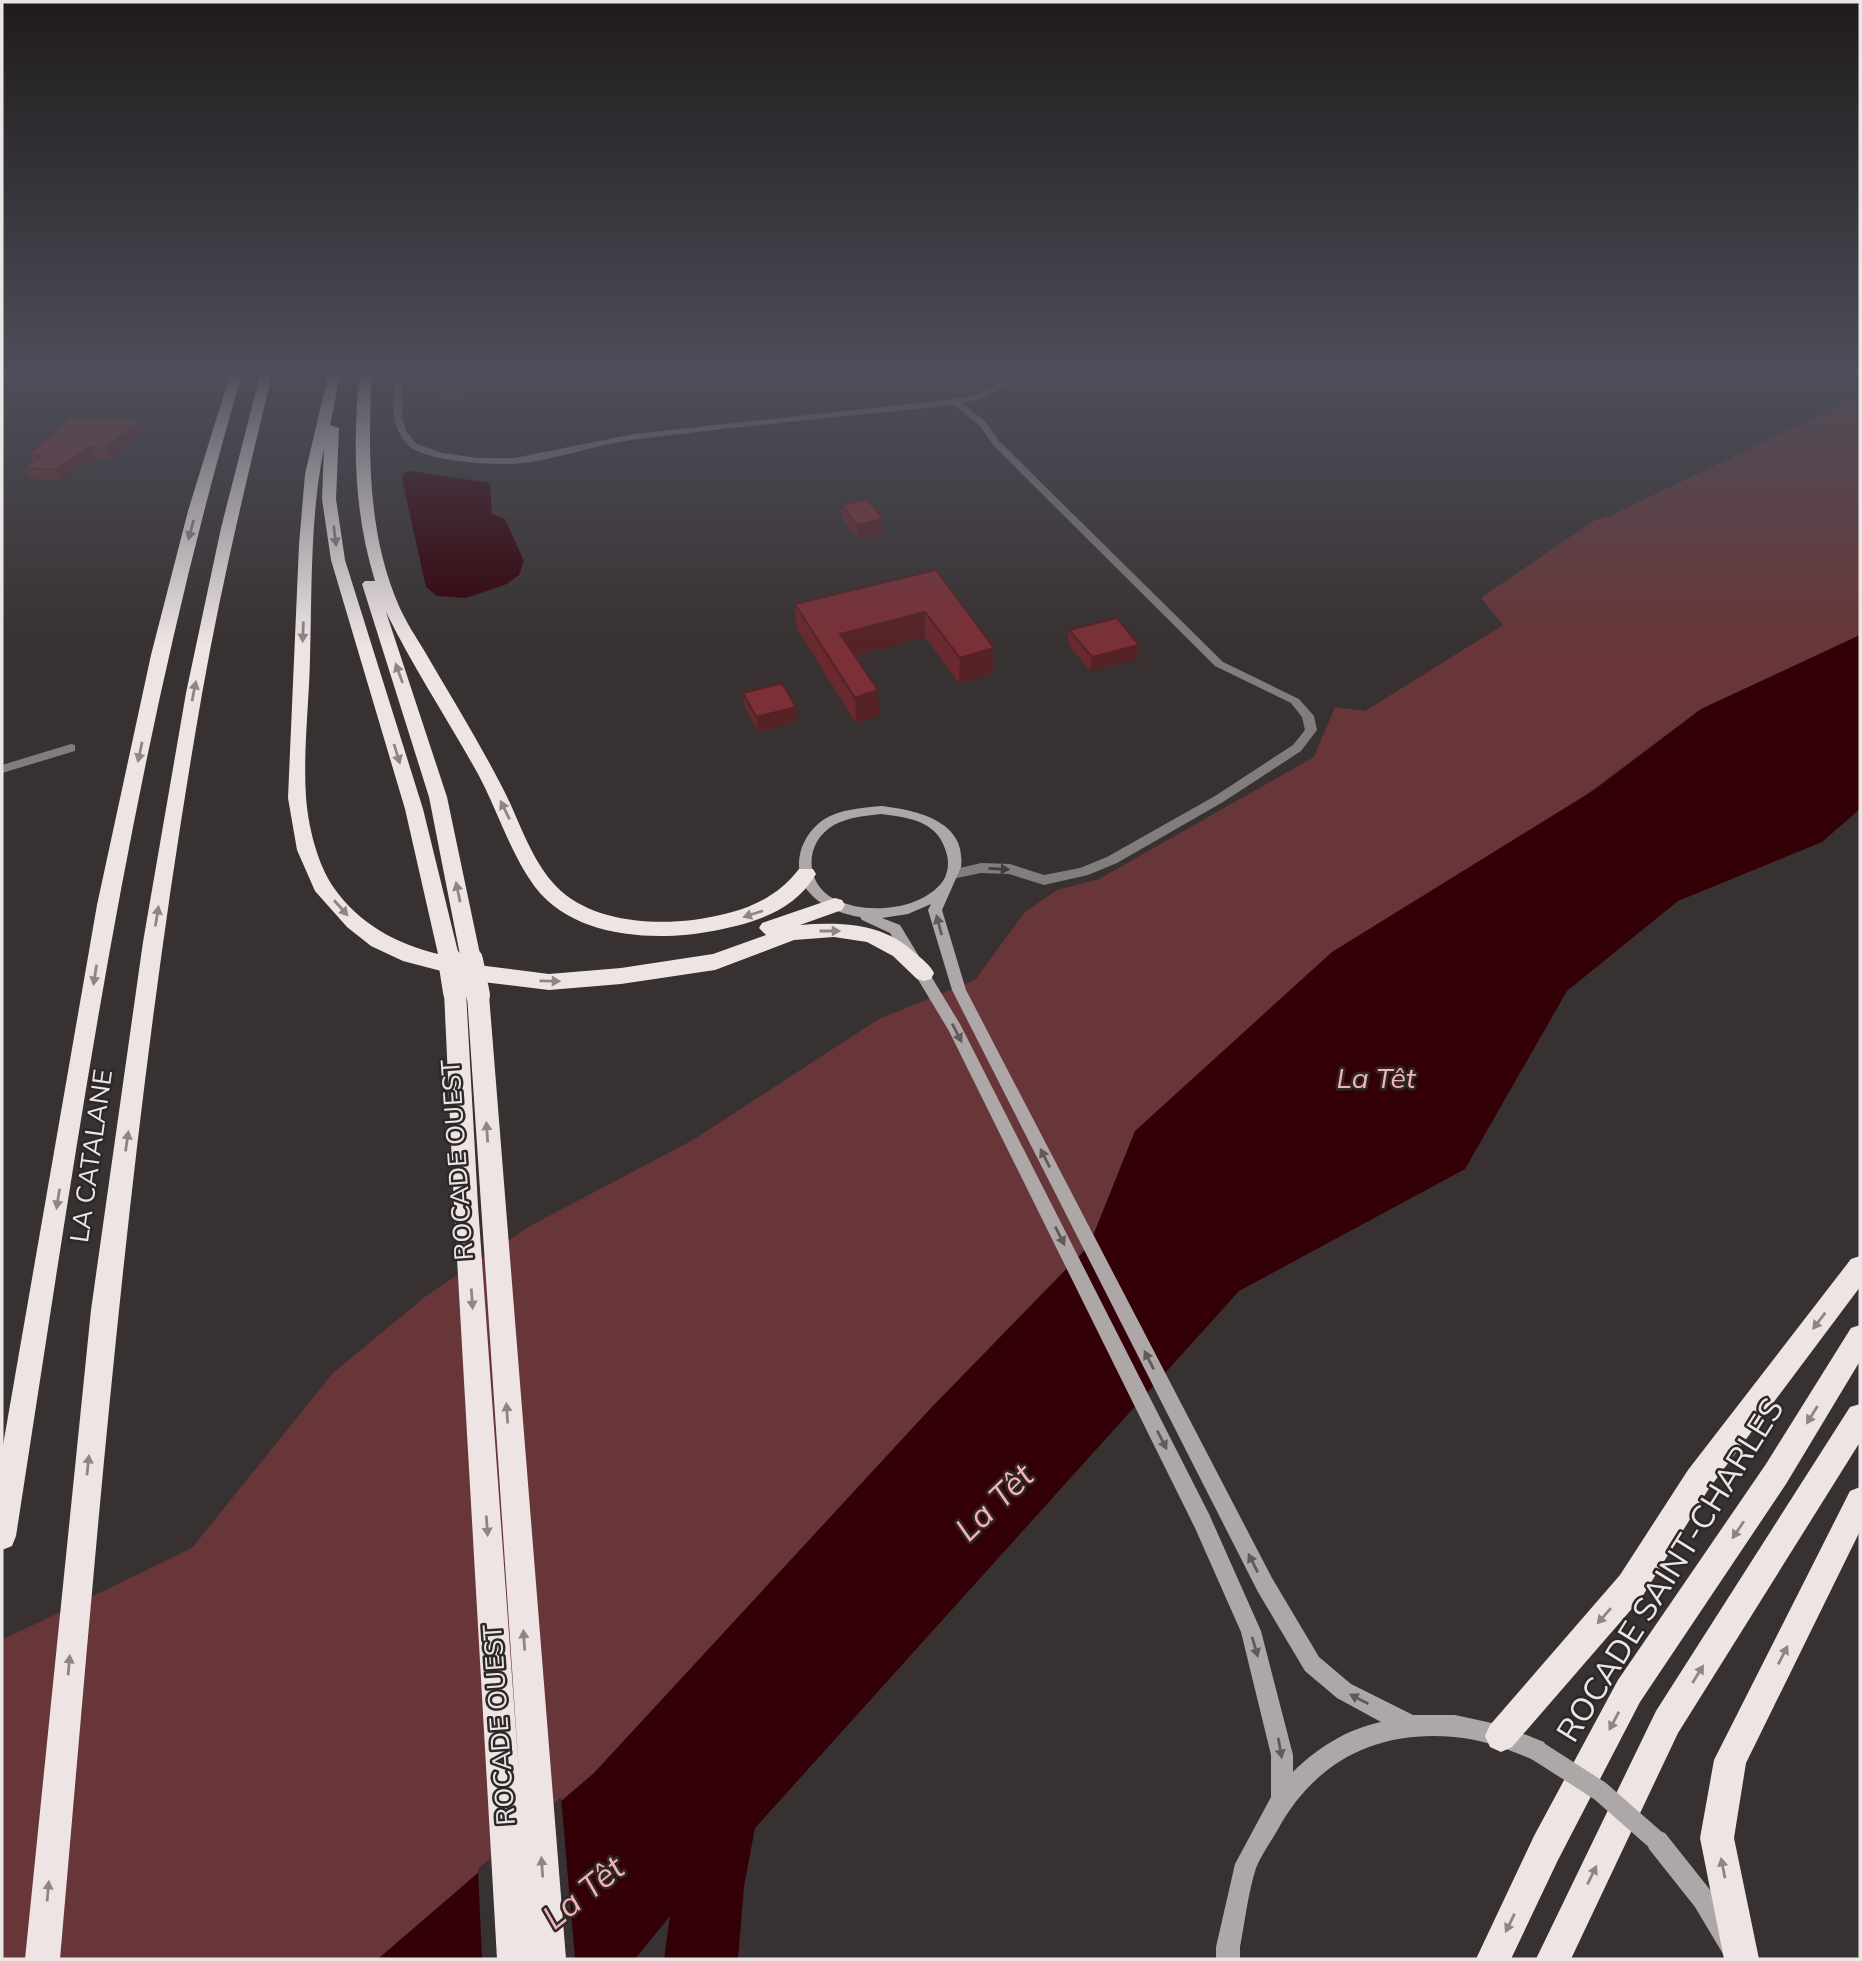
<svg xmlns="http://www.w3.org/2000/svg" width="1862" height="1961" font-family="Mulish,sans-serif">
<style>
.green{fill:#683638}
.water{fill:#330007}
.pier{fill:#383131}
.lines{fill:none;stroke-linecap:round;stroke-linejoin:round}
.street{fill:#817d7d;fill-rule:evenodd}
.secondary{fill:#ada7a7;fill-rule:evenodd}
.highway{fill:#eee4e4;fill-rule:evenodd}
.secondary-bridge{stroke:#ada7a7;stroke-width:20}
.highway-bridge-far1{stroke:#eee4e4;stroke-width:18}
.highway-bridge{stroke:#eee4e4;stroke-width:24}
.wall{fill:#69292e}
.shaded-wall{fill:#552226}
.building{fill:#7a3036;stroke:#552226;stroke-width:2}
.oneway{fill:#8e8686}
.oneway2{fill:#433c3c}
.oneway3{fill:#615a5a}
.labels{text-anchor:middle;stroke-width:5;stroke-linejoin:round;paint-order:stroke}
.street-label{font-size:26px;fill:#ebe6e6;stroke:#2e2727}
.water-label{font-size:28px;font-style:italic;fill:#f6b2b2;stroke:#2e2727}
.near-street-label{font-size:32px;fill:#ebe6e6;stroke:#2e2727}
.near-water-label{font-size:33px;font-style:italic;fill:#f6b2b2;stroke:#2e2727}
</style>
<rect width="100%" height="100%" fill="#383131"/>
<!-- green -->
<polygon class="green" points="1860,392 1860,635 1701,709 1135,1131 1089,1245 931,1408 594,1773 378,1959 2,1959 2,1640 192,1548 333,1373 426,1296 530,1226 693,1140 879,1019 975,980 1024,913 1057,890 1099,879 1314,757 1335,707 1365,711 1503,625 1481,598 1593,521 1608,517 1805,422"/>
<!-- water -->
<g class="water">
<polygon points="410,471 490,483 492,514 505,519 524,561 519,575 507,584 466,598 437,596 426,587 402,479 403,474"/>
<polygon points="1860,635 1860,809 1822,842 1678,901 1567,991 1465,1169 1239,1291 755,1828 744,1886 738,1959 664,1959 670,1916 635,1959 378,1959 594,1773 931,1408 1089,1246 1135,1131 1332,952 1594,790 1701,709"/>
</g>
<!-- pier -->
<polygon class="pier" points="561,1797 575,1959 482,1959 478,1869"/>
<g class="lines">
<!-- street -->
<g class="street">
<path d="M395 371H403L402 416 406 431 417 444 442 453 479 458H514L634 434 956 399 975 395 1024 371H1034L981 399 962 403 986 422 999 441 1223 662 1299 699 1314 716 1317 730 1301 751 1223 802 1117 863 1088 875 1044 885 1009 874 981 873 952 879 947 877 946 874 947 871 981 863 1010 864 1044 875 1080 868 1107 857 1215 796 1293 745 1305 730 1302 717 1291 703 1215 666 993 445 980 426 954 405C849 416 743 426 638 439 596 444 555 461 513 464 490 465 426 461 409 446 388 427 394 397 395 371Z"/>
<polygon points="71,744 75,745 75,751 2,773 2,765"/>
</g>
<!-- secondary -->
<g class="secondary">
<path d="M881 806C915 810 967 820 961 867L942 910 966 990 1272 1578 1319 1657 1351 1684 1413 1715H1455L1501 1725 1544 1742 1547 1750 1544 1758 1536 1761C1510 1750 1482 1739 1454 1737 1376 1730 1314 1762 1277 1831 1270 1843 1261 1855 1256 1868 1248 1893 1245 1921 1240 1947V1959H1216V1947L1235 1864 1271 1797V1755L1241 1632 1195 1528 949 1031 890 933 862 920 860 917C825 911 790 891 801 850 805 838 812 828 823 820 840 809 861 808 881 806ZM881 814C911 818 939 821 947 855 949 863 948 874 943 881 921 911 866 915 834 899 804 883 804 842 834 825 849 817 864 816 881 814ZM931 904 928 910 952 990 1258 1592 1305 1671 1337 1698 1381 1722C1347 1729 1317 1748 1293 1772V1755L1261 1631 1209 1514 960 1024 900 925 882 918 908 914Z"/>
<polygon points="1657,1830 1665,1833 1711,1891 1751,1959 1726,1959 1695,1907 1649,1849 1646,1841 1649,1833"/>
</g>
<!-- highway -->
<g class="highway">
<path d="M231 371H243C130 752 77 1145 16 1536L12 1546 2 1550V1451L97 905 151 655 188 511Z"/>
<path d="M261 371H273C247 478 221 585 202 694 129 1112 97 1536 60 1959H25L91 1310 143 942 186 693 221 528Z"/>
<path d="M329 371H341L330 425 339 428 336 499 345 560 423 809 459 956 457 959 461 960 429 797 362 584 365 581H375C354 514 352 440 360 371H372C368 449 367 533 399 606 406 622 416 637 425 652 450 695 476 737 499 781 519 817 530 863 561 891 595 921 650 925 693 920 735 914 772 904 799 869H813L816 874C794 912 753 923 713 931 656 942 573 938 535 887 510 853 498 811 478 774 448 720 413 667 386 612L447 797 481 959 478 965 549 974 621 968 713 954 766 935 759 928 762 923 835 898 842 900 845 905 842 910 800 925C842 922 883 923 915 953 922 959 930 965 934 973L931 979 924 981 917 979 893 956 867 942 834 937 794 940 715 970 621 984 549 990 483 982 403 961 371 946 347 927 315 891 297 850 288 798 299 545 305 474ZM324 448 322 499 331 560 405 809 438 954C397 944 359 924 334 888 317 864 308 825 306 797 303 752 309 704 310 659 312 589 310 517 324 448Z"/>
<polygon points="455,984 462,986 466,992 478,1206 519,1773 467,995 471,989 478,987 485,989 489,995 566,1959 497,1959 454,1206 444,992 448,986"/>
<polygon points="1860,1256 1860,1287 1708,1490 1642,1597 1512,1747 1501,1752 1490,1747 1485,1736 1490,1725 1620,1575 1688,1470 1851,1259"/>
<polygon points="1860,1325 1860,1361 1786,1484 1640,1702 1558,1860 1511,1959 1476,1959 1534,1836 1618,1680 1766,1464 1851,1328"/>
<polygon points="1860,1404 1860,1442 1678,1733 1571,1959 1536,1959 1656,1711 1850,1407"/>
<polygon points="1860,1487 1860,1531 1746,1763 1734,1838 1759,1959 1724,1959 1700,1838 1714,1760 1850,1491"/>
</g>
<!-- secondary-bridge -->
<polyline class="secondary-bridge" points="1536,1750 1600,1791 1657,1841"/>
<!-- highway-bridge-far1 -->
<g class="highway-bridge-far1">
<polyline points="449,956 450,962"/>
<polyline points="471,959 472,962"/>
</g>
<!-- highway-bridge -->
<g class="highway-bridge">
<polyline points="450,960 455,992"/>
<polyline points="471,960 478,995"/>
</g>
</g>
<!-- wall -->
<g class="wall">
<polygon points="471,371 465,400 444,401 442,397 414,398 410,386"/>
<polygon points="145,430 111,459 94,458 62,481 30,478 23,468 32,462 28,456"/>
<polygon points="842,505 883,519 884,533 858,539 843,519"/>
<polygon points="936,570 994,648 993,674 959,683 925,637 855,656 879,716 856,723 797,629 795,604"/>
<polygon points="1069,630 1137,659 1090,671 1068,644"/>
<polygon points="743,693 796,707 797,721 758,732 745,708"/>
</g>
<!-- shaded-wall -->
<g class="shaded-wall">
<polygon points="465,371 471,371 465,400 461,389"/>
<polygon points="140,420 145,430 111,459 105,449"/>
<polygon points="88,447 94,458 62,481 56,470"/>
<polygon points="883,519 884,533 858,539 857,525"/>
<polygon points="925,612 925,637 842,659 840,634"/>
<polygon points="1139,645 1137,659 1090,671 1092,657"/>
<polygon points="994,648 993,674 959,683 960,658"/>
<polygon points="878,690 879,716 856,723 855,698"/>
<polygon points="796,707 797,721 758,732 756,717"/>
</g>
<!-- building -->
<g class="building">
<polygon points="416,371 465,371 461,389 440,389 441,385 410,386"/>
<polygon points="70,417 140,420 105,449 88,447 56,470 23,468 42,456 28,456"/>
<polygon points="867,499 883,519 857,525 842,505"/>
<polygon points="936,570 994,648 960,658 925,612 840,634 878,690 855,698 795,604"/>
<polygon points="1117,618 1139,645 1092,657 1069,630"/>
<polygon points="782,683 796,707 756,717 743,693"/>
</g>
<!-- one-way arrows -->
<defs><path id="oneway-solid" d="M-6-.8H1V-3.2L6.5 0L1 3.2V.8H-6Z" transform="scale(1.75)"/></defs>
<g class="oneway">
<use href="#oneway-solid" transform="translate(191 530) rotate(105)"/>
<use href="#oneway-solid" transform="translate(335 536) rotate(83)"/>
<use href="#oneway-solid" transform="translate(303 632) rotate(92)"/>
<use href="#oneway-solid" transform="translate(399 673) rotate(-110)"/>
<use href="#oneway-solid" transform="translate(194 691) rotate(-79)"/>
<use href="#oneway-solid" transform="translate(140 752) rotate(102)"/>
<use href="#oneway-solid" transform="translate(397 754) rotate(73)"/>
<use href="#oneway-solid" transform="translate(505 810) rotate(-116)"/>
<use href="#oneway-solid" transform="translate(458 892) rotate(-102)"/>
<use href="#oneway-solid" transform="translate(341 908) rotate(48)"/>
<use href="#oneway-solid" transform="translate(753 914) rotate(162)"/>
<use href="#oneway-solid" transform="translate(157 916) rotate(-81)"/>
<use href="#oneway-solid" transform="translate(830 931)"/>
<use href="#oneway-solid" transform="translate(95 975) rotate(99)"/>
<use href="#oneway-solid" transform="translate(550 981) rotate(1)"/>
<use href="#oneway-solid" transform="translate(487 1132) rotate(-94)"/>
<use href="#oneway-solid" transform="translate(127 1141) rotate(-82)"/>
<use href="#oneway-solid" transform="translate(58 1199) rotate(99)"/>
<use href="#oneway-solid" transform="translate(472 1299) rotate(86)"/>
<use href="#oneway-solid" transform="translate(1819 1321) rotate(127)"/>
<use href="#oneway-solid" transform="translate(507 1413) rotate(-94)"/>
<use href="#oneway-solid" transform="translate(1812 1415) rotate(122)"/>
<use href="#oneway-solid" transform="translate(88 1465) rotate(-84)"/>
<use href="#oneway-solid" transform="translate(487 1526) rotate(86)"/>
<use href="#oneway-solid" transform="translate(1738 1530) rotate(124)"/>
<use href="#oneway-solid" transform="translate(1604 1616) rotate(131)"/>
<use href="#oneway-solid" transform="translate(524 1640) rotate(-94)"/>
<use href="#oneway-solid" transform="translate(1783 1655) rotate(-63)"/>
<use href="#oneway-solid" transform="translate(69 1665) rotate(-85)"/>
<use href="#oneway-solid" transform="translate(1698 1674) rotate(-58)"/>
<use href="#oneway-solid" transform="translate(1614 1721) rotate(118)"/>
<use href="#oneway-solid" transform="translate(542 1867) rotate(-94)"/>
<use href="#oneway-solid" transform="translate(1723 1868) rotate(-101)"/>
<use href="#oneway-solid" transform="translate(1592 1875) rotate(-64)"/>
<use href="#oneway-solid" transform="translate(48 1891) rotate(-85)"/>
<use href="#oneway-solid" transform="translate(1510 1923) rotate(116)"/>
</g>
<use class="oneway2" href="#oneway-solid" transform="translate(999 869) rotate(3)"/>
<g class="oneway3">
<use href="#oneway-solid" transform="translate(939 925) rotate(-105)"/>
<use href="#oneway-solid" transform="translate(957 1033) rotate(63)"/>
<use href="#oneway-solid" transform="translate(1045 1158) rotate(-117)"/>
<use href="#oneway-solid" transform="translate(1060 1236) rotate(63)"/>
<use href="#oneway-solid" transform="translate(1149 1360) rotate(-117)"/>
<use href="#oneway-solid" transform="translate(1162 1440) rotate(63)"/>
<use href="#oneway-solid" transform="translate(1253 1563) rotate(-117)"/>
<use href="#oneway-solid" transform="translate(1255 1647) rotate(74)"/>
<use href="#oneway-solid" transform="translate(1359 1699) rotate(-153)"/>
<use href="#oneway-solid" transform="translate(1280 1748) rotate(80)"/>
</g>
<!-- sky -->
<linearGradient id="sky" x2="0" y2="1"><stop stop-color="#1f1b1b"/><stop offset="0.58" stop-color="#4d4e5a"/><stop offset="1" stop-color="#4d4e5a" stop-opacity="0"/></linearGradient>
<rect width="1862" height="645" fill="url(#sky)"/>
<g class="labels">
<!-- street labels -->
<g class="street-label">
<text transform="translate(91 1156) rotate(-82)" y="9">LA CATALANE</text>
<text transform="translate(457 1160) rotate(-94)" y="9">ROCADE OUEST</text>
<text transform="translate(499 1725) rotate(-94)" y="9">ROCADE OUEST</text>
</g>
<!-- water labels -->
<g class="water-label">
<text x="1376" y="1088">La Têt</text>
</g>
<!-- near-street labels -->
<g class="near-street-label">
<text transform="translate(1670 1570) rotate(-58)" y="11">ROCADE SAINT-CHARLES</text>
</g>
<!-- near-water labels -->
<g class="near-water-label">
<text transform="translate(994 1502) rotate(-44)" y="12">La Têt</text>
<text transform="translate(583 1892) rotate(-39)" y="12">La Têt</text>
</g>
</g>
<!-- border -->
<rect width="1862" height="1961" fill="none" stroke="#ebe6e6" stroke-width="7"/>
</svg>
